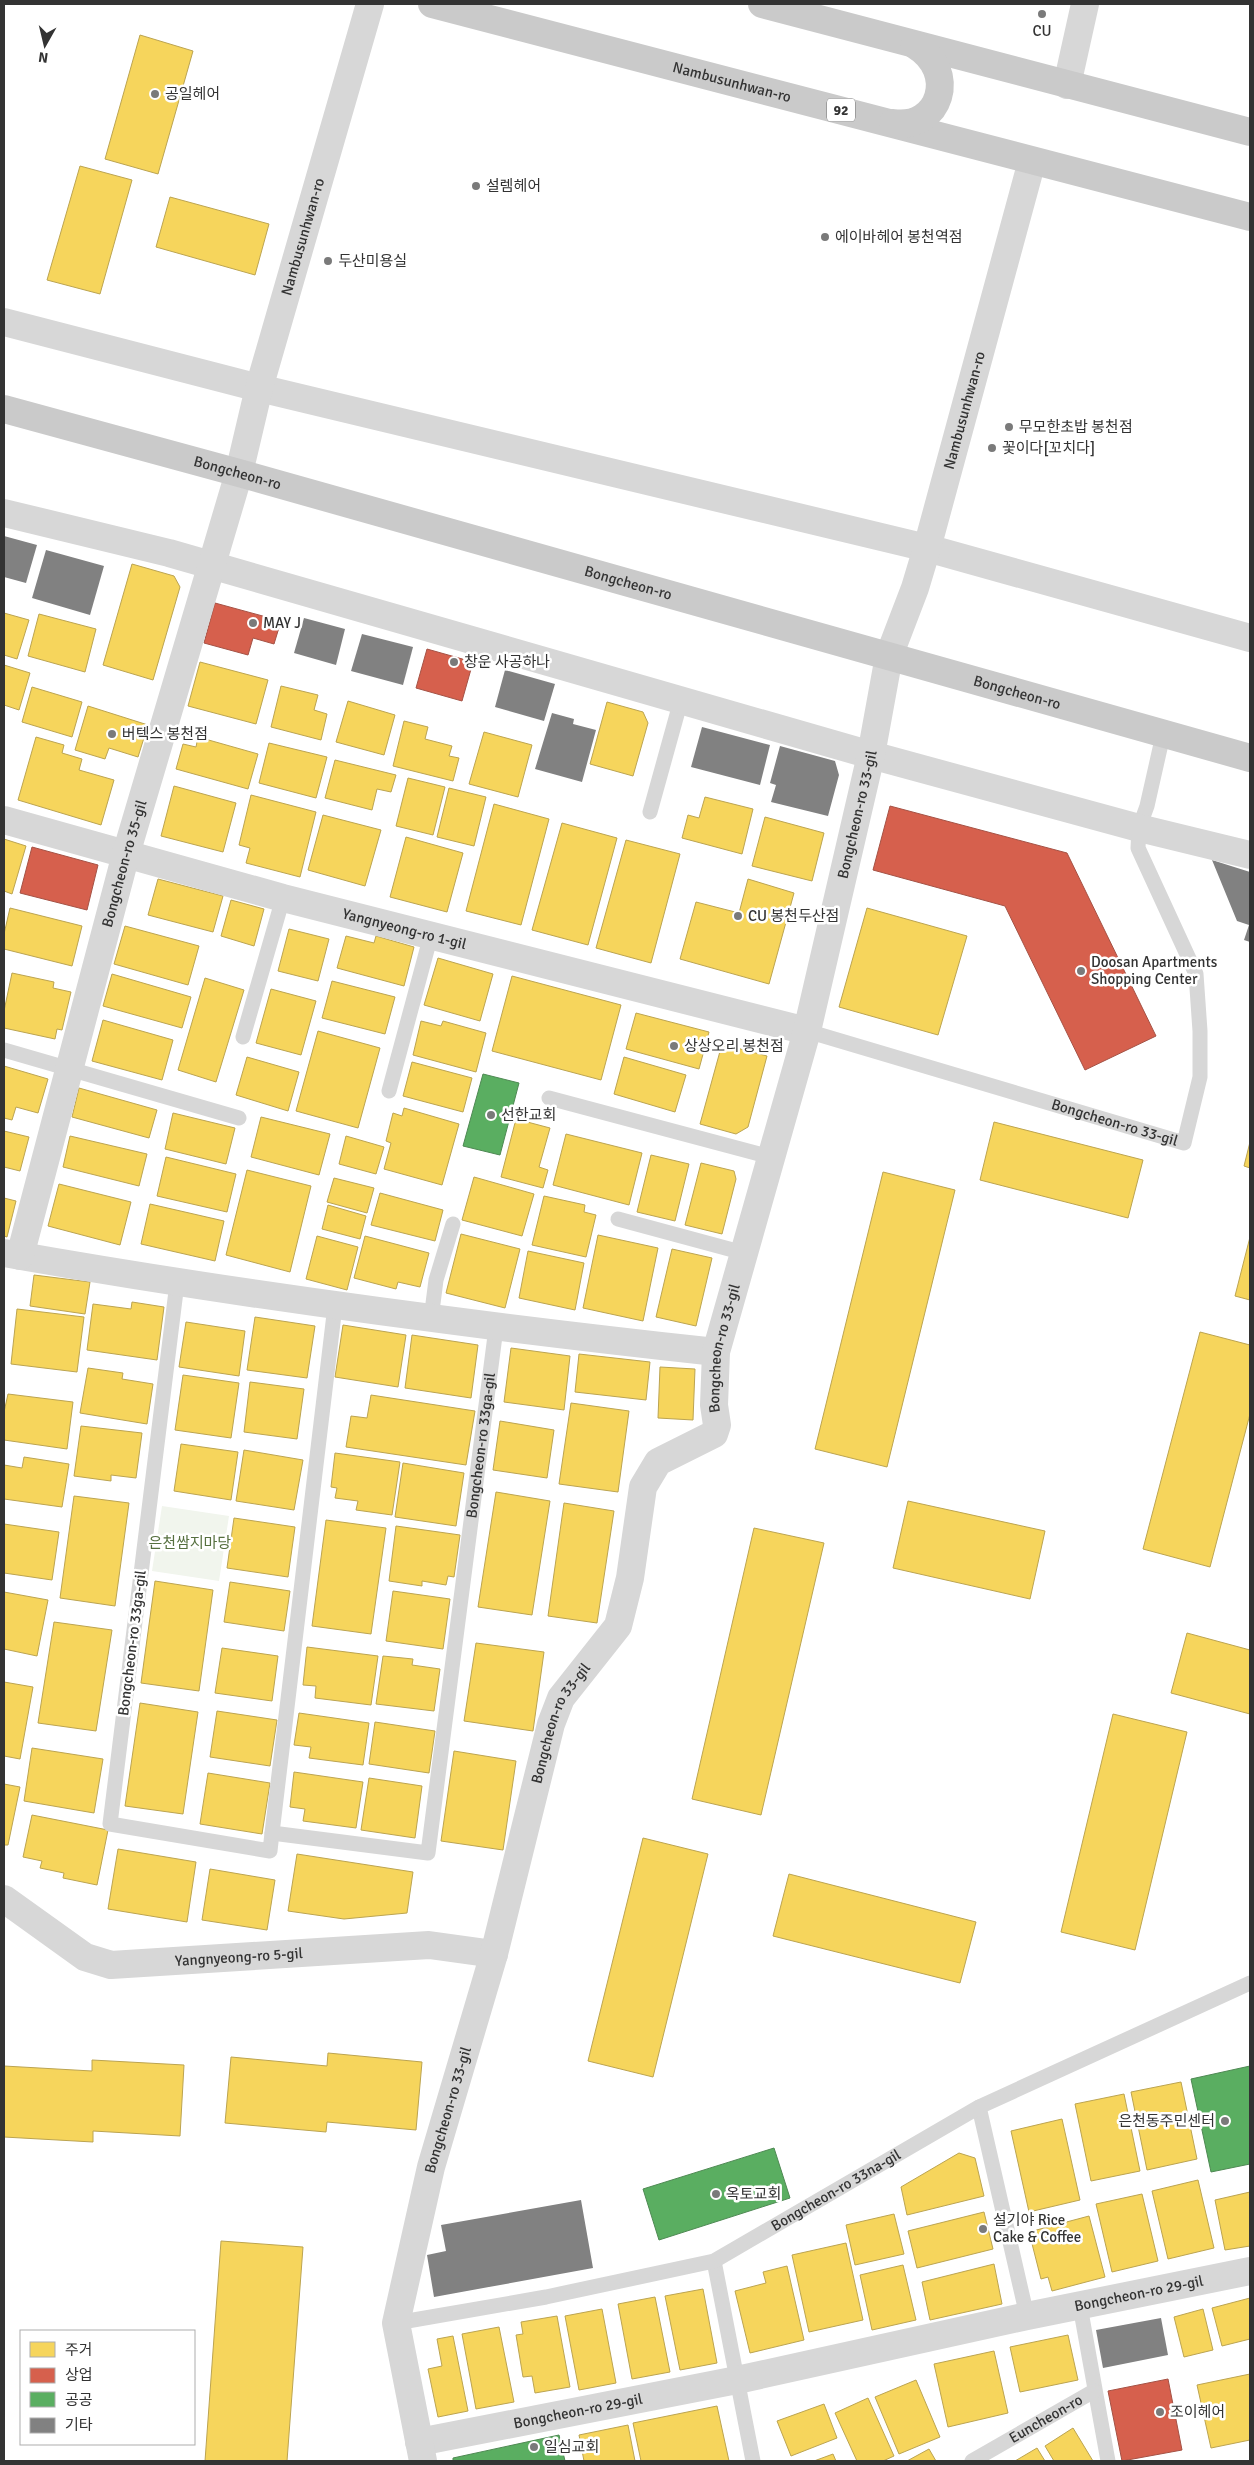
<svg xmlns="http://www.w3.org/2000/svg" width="1254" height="2465" font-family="Signika,'Noto Sans KR',sans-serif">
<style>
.green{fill:#f1f5ed}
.homes{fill:#f6d55c;stroke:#bca450}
.shops{fill:#d6604d;stroke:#a55245}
.public{fill:#5aae61;stroke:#4e8953}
.building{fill:#818181}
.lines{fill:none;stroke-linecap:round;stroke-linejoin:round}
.service{stroke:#d7d7d7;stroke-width:15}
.minor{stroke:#d7d7d7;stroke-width:28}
.primary{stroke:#cacaca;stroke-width:28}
.poi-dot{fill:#7a7a7a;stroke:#fff;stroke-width:2}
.labels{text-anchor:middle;stroke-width:5;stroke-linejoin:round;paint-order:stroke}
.shield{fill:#fff;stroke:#707070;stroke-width:1}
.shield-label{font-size:14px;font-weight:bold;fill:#333}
.poi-label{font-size:15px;fill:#333;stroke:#fff;text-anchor:start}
.street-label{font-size:15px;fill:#333;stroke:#fff}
.park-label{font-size:15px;fill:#56703f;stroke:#fff}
</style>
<rect width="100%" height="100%" fill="#fff"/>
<!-- green -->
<polygon class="green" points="162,1506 229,1516 219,1581 152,1571"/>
<!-- homes -->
<g class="homes">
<polygon points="140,35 193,51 158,174 105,159"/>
<polygon points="80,166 132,180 100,294 47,280"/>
<polygon points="170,197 269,224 255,275 156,247"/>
<polygon points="132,564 174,576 180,587 153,680 103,665"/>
<polygon points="4,613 29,620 17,659 4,655"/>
<polygon points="39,614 96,629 85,672 28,656"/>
<polygon points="200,662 268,680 256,724 188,706"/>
<polygon points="4,665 30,673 19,710 4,705"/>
<polygon points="281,686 318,695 314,710 327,714 321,740 271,727"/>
<polygon points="32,687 82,702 72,737 22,722"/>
<polygon points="348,701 395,715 384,755 336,742"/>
<polygon points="607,702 643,712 648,723 633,776 590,764"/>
<polygon points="88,706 148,725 138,757 109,748 105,759 75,750"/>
<polygon points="404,721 428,727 425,739 452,746 449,756 459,758 453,781 393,766"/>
<polygon points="484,732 532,745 518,797 469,784"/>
<polygon points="36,737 64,745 62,753 82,759 79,770 114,780 101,825 18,800"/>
<polygon points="198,737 258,754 248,789 176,769 183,744 196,747"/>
<polygon points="269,743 327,757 316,798 259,783"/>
<polygon points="335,760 396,775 391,792 377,789 372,810 325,798"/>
<polygon points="408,778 445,787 433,835 396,826"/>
<polygon points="174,786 236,803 223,852 161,836"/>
<polygon points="449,788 486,797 474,846 437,837"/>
<polygon points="251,795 316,812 300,877 246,863 250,848 239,845"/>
<polygon points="705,797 753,809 742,854 682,838 688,815 699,818"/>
<polygon points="494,804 549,819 521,925 466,911"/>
<polygon points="323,815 381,830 365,886 308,870"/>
<polygon points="765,817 824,833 812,881 752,866"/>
<polygon points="562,823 617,838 588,945 532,930"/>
<polygon points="406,837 463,853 447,912 390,897"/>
<polygon points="4,839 26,846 12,894 4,891"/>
<polygon points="626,840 680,854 651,963 596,948"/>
<polygon points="158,879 223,896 213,932 148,915"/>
<polygon points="748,879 794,893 769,984 680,959 696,902 739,913"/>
<polygon points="231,900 264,909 254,946 221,936"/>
<polygon points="10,908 82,926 72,966 4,949 4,934"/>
<polygon points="867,908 967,936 938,1035 839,1007"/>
<polygon points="125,926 199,946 188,985 114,964"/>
<polygon points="289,929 329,939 318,981 278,971"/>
<polygon points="346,936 374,943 376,936 414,947 404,986 337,968"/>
<polygon points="438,958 493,974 480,1021 424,1005"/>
<polygon points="12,973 54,982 53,988 71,992 62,1030 57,1029 55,1039 4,1028 4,1011"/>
<polygon points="112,974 191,997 182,1028 103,1006"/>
<polygon points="512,976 621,1005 601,1080 492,1051"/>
<polygon points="205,978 244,990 216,1082 178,1070"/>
<polygon points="332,981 395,997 385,1034 322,1018"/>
<polygon points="271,989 316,1001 301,1055 256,1043"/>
<polygon points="636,1013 709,1032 699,1069 626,1049"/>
<polygon points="103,1020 173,1040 162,1080 92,1061"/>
<polygon points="421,1021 441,1026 443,1021 486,1033 476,1072 413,1055"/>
<polygon points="318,1031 380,1048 358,1128 296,1111"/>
<polygon points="722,1044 767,1056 748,1127 736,1134 700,1124"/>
<polygon points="247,1057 299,1072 288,1111 236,1095"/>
<polygon points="624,1057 686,1075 675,1112 614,1094"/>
<polygon points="412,1062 472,1078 463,1112 403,1096"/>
<polygon points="4,1066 48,1079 38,1113 16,1107 12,1120 4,1118"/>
<polygon points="79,1088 157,1110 149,1138 72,1117"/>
<polygon points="404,1108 459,1124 442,1185 384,1169 391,1143 386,1141 393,1113 402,1116"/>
<polygon points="173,1113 235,1128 226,1164 165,1149"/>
<polygon points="261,1117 330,1134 319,1175 251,1157"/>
<polygon points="516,1119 550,1128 539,1167 548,1170 543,1188 501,1177"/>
<polygon points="994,1122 1143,1160 1128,1218 980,1180"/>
<polygon points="4,1131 29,1137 20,1171 4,1167"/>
<polygon points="566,1134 642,1153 629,1205 553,1185"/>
<polygon points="70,1136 147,1154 139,1186 63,1167"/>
<polygon points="346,1136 384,1147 376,1174 339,1164"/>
<polygon points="1250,1142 1250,1168 1244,1166"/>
<polygon points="651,1155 689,1164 675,1221 637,1212"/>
<polygon points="166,1157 236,1174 227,1212 157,1196"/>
<polygon points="701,1163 734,1171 736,1179 722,1234 685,1225"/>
<polygon points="247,1170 311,1186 290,1272 226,1255"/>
<polygon points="883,1172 955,1190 887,1467 815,1449"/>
<polygon points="474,1177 534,1194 522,1236 462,1220"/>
<polygon points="334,1178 374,1188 367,1213 327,1202"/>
<polygon points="59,1184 131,1202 120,1245 48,1226"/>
<polygon points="380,1193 443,1210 435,1241 371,1225"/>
<polygon points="544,1196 585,1205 584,1212 596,1215 586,1257 532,1245"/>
<polygon points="4,1198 16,1201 7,1237 4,1236"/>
<polygon points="150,1204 224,1221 215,1261 141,1244"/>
<polygon points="328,1205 366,1216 360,1239 322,1229"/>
<polygon points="461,1234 520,1249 505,1308 446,1293"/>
<polygon points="598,1235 658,1248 643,1321 583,1308"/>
<polygon points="317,1236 358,1247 347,1290 306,1279"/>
<polygon points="365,1236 429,1253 420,1287 398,1282 396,1289 354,1278"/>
<polygon points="1250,1237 1250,1300 1235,1296"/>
<polygon points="672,1249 712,1258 696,1326 656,1317"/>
<polygon points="528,1251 584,1263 575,1310 519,1298"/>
<polygon points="34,1275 90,1282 85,1314 30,1306"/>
<polygon points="132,1302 164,1307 157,1360 87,1350 93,1304 131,1309"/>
<polygon points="17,1309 84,1317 77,1372 11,1364"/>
<polygon points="255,1317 315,1326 307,1378 247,1370"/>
<polygon points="186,1322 245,1331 239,1376 179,1367"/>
<polygon points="343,1325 406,1335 398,1387 335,1377"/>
<polygon points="1200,1332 1250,1345 1250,1414 1210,1567 1143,1549"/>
<polygon points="412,1335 478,1345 471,1398 405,1388"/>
<polygon points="511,1348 570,1356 564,1410 504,1402"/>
<polygon points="579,1354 650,1362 646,1400 575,1392"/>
<polygon points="660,1367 695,1369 693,1420 658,1418"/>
<polygon points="88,1368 123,1373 122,1379 153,1384 147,1424 80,1413"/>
<polygon points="183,1375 239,1383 231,1438 175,1430"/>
<polygon points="250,1382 304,1389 297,1439 244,1432"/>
<polygon points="8,1394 73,1402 67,1449 4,1440 4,1412"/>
<polygon points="371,1395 475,1411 466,1465 346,1447 351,1416 367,1418"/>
<polygon points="571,1403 629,1411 618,1492 559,1484"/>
<polygon points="500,1421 554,1430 547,1478 493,1470"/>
<polygon points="81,1426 142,1433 136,1478 111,1475 111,1481 74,1476"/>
<polygon points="181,1444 238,1452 231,1500 174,1491"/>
<polygon points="244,1450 303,1460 294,1510 236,1501"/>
<polygon points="335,1453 400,1462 392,1515 356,1510 358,1501 335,1498 337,1488 331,1487"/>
<polygon points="24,1457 69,1464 62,1507 4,1499 4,1465 22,1468"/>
<polygon points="403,1463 464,1473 456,1526 395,1517"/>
<polygon points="496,1492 550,1501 532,1615 478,1607"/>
<polygon points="74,1496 129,1503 115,1606 60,1598"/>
<polygon points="908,1501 1045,1531 1030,1599 893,1568"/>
<polygon points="564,1503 614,1511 597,1623 548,1616"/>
<polygon points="234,1518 295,1527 288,1577 227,1568"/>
<polygon points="326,1520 386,1528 371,1634 312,1626"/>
<polygon points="4,1524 59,1532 52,1580 4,1573"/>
<polygon points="396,1526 460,1535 454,1577 448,1576 446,1585 422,1581 422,1586 389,1581"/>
<polygon points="754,1528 824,1543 761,1815 692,1799"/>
<polygon points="155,1581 213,1590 199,1691 141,1683"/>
<polygon points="230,1582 290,1591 284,1631 224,1622"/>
<polygon points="393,1591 450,1599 443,1649 386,1641"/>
<polygon points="4,1592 48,1600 37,1656 4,1649"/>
<polygon points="54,1622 112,1630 96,1731 38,1723"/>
<polygon points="1187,1633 1250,1650 1250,1714 1171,1693"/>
<polygon points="476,1643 544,1652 533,1731 464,1721"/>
<polygon points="307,1647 378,1656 371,1705 315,1698 316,1686 303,1685"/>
<polygon points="222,1648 278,1656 272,1701 215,1693"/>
<polygon points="383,1656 413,1659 412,1665 440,1669 434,1711 376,1704"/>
<polygon points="4,1682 33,1687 20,1759 4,1756"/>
<polygon points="140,1703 198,1712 183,1814 125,1806"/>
<polygon points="217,1711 277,1720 270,1766 210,1757"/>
<polygon points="299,1713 369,1723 363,1765 309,1758 311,1747 294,1745"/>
<polygon points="1113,1714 1187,1732 1135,1950 1061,1932"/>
<polygon points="375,1722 435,1731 429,1773 369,1764"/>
<polygon points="32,1748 103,1759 94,1813 24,1801"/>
<polygon points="454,1751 516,1761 503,1850 441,1841"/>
<polygon points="294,1772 363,1782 356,1828 303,1821 305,1809 290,1807"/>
<polygon points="208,1773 270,1783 262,1834 200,1824"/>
<polygon points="369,1778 422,1786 415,1838 361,1830"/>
<polygon points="4,1784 20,1787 8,1845 4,1845"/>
<polygon points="32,1815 108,1830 97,1885 63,1878 64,1873 40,1868 42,1861 23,1857"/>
<polygon points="643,1838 708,1854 653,2077 588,2061"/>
<polygon points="118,1849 196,1862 187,1922 108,1909"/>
<polygon points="297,1854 413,1872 407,1913 344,1919 288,1911"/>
<polygon points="210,1869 275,1880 267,1930 202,1920"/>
<polygon points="789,1874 976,1922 960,1983 773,1936"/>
<polygon points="328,2053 422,2062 416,2130 327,2122 326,2132 225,2123 231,2057 327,2066"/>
<polygon points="92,2060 184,2065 180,2136 93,2131 93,2142 4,2137 4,2066 92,2071"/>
<polygon points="1181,2082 1197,2159 1147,2170 1131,2092"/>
<polygon points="1124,2094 1140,2171 1091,2181 1075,2104"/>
<polygon points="1062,2119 1080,2200 1029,2212 1011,2131"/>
<polygon points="959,2153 975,2158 984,2196 907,2215 901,2187"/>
<polygon points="1198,2180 1214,2248 1168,2259 1152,2191"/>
<polygon points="1250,2192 1250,2246 1225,2250 1215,2200"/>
<polygon points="1142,2194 1158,2261 1112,2272 1096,2204"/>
<polygon points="984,2212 993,2249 917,2268 908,2231"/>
<polygon points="894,2214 904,2254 855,2265 846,2225"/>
<polygon points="1089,2216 1105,2277 1052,2291 1048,2277 1041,2279 1029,2232"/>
<polygon points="221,2241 303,2247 287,2461 205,2461"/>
<polygon points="846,2243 863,2320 809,2332 792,2255"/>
<polygon points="994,2264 1002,2304 930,2320 922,2282"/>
<polygon points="903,2265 916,2320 872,2330 860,2275"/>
<polygon points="787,2266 804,2340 750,2353 735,2291 766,2283 763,2272"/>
<polygon points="703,2289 717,2363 680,2370 665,2296"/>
<polygon points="655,2297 670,2372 632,2379 618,2304"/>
<polygon points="1250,2298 1250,2339 1222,2346 1212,2308"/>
<polygon points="602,2309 616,2383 579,2390 565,2316"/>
<polygon points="1203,2309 1213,2350 1184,2357 1174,2317"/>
<polygon points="557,2316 570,2387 535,2393 532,2376 523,2377 516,2335 523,2334 521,2322"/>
<polygon points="499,2327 514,2402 476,2409 462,2334"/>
<polygon points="1068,2335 1078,2380 1020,2392 1010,2347"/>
<polygon points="453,2336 468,2411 438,2417 428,2369 442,2366 437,2339"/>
<polygon points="994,2351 1008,2413 948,2427 934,2364"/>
<polygon points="1250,2374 1250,2440 1211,2448 1197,2385"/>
<polygon points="916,2380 940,2437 899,2454 875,2397"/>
<polygon points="868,2398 894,2456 883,2461 857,2461 835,2413"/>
<polygon points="824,2404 837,2438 791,2456 777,2421"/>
<polygon points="717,2406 729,2461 641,2461 633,2423"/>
<polygon points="628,2425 635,2461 584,2461 579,2435"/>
<polygon points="1073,2428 1093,2461 1054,2461 1045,2446"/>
<polygon points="1037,2448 1045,2461 1015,2461"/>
<polygon points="929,2449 936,2461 907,2461"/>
<polygon points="833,2454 836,2461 814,2461"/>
</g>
<!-- shops -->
<g class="shops">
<polygon points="215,603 281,621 274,644 253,638 248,655 204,643"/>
<polygon points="427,649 473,662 462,701 416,688"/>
<polygon points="890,806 1067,853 1156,1036 1085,1070 1005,906 873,870"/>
<polygon points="32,847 98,865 87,910 20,893"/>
<polygon points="1168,2379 1182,2450 1122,2461 1108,2391"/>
</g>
<!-- public -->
<g class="public">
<polygon points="483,1074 519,1083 500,1155 463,1146"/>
<polygon points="1250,2066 1250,2164 1211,2172 1191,2079"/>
<polygon points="774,2148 790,2198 659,2240 643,2189"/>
<polygon points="559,2435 565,2461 453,2461 453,2458"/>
</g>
<!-- building -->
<g class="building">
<polygon points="4,536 37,545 26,583 4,577"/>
<polygon points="46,550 104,566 90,615 32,598"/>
<polygon points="304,618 345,629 336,665 294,653"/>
<polygon points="362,634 413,647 403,685 351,671"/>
<polygon points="505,670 555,684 544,721 495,707"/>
<polygon points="552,713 574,719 573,724 596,730 582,782 535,769"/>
<polygon points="702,727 770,745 760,785 691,767"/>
<polygon points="780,746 835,761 839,775 828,816 771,802 776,785 770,783"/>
<polygon points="1212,860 1250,872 1250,942 1244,940 1249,925 1237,921"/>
<polygon points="581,2200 593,2268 434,2297 427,2255 446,2251 441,2225"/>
<polygon points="1161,2318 1168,2355 1103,2368 1096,2330"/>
</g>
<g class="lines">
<!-- service -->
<g class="service">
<polyline points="650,812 681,700"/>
<path id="s1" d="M807 1031 1184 1143 1200 1077V1031L1196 974 1138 848 1139 828 1147 806 1163 735"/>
<polyline points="243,1037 283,898"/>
<polyline points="4,1050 239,1118"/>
<polyline points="389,1091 431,935"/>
<polyline points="549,1098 771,1157"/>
<polyline points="618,1219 744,1253"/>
<polyline points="177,1283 110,1824 270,1851 272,1833"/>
<path id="s2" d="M335 1306 272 1833 428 1853 496 1328"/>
<polyline points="431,1319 436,1280 453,1224"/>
<polyline points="979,2107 1027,2316"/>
<polyline points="714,2261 753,2461"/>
<polyline points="1080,2306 1108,2461"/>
<path id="s3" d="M396 2323 546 2297 714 2261 979 2107 1250 1983"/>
<path id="s4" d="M972 2461 1094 2391"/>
</g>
<!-- minor -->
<g class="minor">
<polyline points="1067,85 1085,4"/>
<polyline points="4,322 259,388 927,548 1250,638"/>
<polyline points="4,513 169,553 871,755 1139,828 1250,855"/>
<path id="s5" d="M4 820 283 898 807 1031"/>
<path d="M4 1253C240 1295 478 1326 716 1352"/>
<path id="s6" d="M20 1256 126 854 239 473 259 388 370 4"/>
<path id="s7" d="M4 1899 85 1957 111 1965 429 1945 494 1954"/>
<path id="s8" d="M419 2442 737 2380 1027 2316 1250 2271"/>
<path id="s9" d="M423 2461 396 2323 431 2167 494 1954 551 1724 561 1698 618 1626 630 1578 643 1487 658 1462 714 1434 717 1425 714 1405 716 1352 807 1031 871 755 889 656 915 588 927 548 1032 161"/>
</g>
<!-- primary -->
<g class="primary">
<path id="s10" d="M432 4 1250 217"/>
<polyline points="762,4 1250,132"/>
<path d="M893 123C940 130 959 72 915 45"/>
<path id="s11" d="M4 409 239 473 1250 758"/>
</g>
</g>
<!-- markers -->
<g class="poi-dot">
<circle cx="1042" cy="14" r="5"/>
<circle cx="155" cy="94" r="5"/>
<circle cx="476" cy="186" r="5"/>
<circle cx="825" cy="237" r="5"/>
<circle cx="328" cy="261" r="5"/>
<circle cx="1009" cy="427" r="5"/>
<circle cx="992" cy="448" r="5"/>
<circle cx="253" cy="623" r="5"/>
<circle cx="454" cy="662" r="5"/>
<circle cx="112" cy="734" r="5"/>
<circle cx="738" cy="916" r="5"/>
<circle cx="1081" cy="971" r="5"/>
<circle cx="674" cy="1046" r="5"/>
<circle cx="491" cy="1115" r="5"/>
<circle cx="1225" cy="2121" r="5"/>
<circle cx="716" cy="2194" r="5"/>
<circle cx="983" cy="2229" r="5"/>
<circle cx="1160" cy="2412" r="5"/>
<circle cx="534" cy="2447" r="5"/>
</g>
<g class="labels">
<!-- shield labels -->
<rect class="shield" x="827" y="98.5" width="28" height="23" rx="4"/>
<g class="shield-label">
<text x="841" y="115">92</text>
</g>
<!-- poi labels -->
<g class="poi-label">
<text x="1042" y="36" text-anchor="middle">CU</text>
<text x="165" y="99">공일헤어</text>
<text x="486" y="191">설렘헤어</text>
<text x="835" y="242">에이바헤어 봉천역점</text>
<text x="338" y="266">두산미용실</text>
<text x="1019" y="432">무모한초밥 봉천점</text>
<text x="1002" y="453">꽃이다[꼬치다]</text>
<text x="263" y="628">MAY J</text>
<text x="464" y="667">창운 사공하나</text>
<text x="122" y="739">버텍스 봉천점</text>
<text x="748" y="921">CU 봉천두산점</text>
<text x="1091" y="967">Doosan Apartments<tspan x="1091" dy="17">Shopping Center</tspan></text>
<text x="684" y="1051">상상오리 봉천점</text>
<text x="501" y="1120">선한교회</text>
<text x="1215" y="2126" text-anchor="end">은천동주민센터</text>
<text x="726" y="2199">옥토교회</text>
<text x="993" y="2225">설기야 Rice<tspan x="993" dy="17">Cake &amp; Coffee</tspan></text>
<text x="1170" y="2417">조이헤어</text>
<text x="544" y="2452">일심교회</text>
</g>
<!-- street labels -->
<g class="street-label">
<text dy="5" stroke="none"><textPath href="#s10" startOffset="310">Nambusunhwan-ro</textPath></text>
<text dy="5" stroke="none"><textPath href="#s6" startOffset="1058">Nambusunhwan-ro</textPath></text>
<text dy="5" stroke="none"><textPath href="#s9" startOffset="2170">Nambusunhwan-ro</textPath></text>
<text dy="5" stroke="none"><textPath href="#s11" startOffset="242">Bongcheon-ro</textPath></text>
<text dy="5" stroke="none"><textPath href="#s11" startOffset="648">Bongcheon-ro</textPath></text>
<text dy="5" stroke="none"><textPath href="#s11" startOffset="1052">Bongcheon-ro</textPath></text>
<text dy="5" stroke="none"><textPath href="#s9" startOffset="1751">Bongcheon-ro 33-gil</textPath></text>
<text dy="5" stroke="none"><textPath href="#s6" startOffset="406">Bongcheon-ro 35-gil</textPath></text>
<text dy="5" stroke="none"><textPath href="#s5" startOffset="415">Yangnyeong-ro 1-gil</textPath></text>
<text dy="5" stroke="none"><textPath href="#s1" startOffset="321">Bongcheon-ro 33-gil</textPath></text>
<text dy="5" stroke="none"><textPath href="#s9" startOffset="1200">Bongcheon-ro 33-gil</textPath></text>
<text dy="5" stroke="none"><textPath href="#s2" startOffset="1099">Bongcheon-ro 33ga-gil</textPath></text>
<text transform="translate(132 1643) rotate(-83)" y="5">Bongcheon-ro 33ga-gil</text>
<text dy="5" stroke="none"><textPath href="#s9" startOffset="764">Bongcheon-ro 33-gil</textPath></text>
<text dy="5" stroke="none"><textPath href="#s7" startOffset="255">Yangnyeong-ro 5-gil</textPath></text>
<text dy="5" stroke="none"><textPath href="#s9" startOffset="360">Bongcheon-ro 33-gil</textPath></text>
<text dy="5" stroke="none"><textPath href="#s3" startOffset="465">Bongcheon-ro 33na-gil</textPath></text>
<text dy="5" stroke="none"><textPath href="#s8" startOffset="735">Bongcheon-ro 29-gil</textPath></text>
<text dy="5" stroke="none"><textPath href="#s8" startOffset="162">Bongcheon-ro 29-gil</textPath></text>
<text dy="5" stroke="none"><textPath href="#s4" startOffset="85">Euncheon-ro</textPath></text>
</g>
<!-- park labels -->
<g class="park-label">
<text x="190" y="1548">은천쌈지마당</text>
</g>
</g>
<!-- border -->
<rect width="1254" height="2465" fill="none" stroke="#333333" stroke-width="10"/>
<!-- legend -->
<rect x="20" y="2330" width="175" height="115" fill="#ffffff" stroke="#adadad"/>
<rect x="30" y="2342" width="25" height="15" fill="#f6d55c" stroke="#adadad"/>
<text x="65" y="2355" font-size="15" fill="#333333">주거</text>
<rect x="30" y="2368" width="25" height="15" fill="#d6604d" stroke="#adadad"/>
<text x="65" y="2380" font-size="15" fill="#333333">상업</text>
<rect x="30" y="2392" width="25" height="15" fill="#5aae61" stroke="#adadad"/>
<text x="65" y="2405" font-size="15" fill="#333333">공공</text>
<rect x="30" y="2418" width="25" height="15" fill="#818181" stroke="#adadad"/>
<text x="65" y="2430" font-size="15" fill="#333333">기타</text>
<!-- north arrow -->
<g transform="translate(45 45) rotate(188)" stroke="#ffffff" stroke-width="4" paint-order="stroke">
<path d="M0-4L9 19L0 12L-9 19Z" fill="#333333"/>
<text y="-8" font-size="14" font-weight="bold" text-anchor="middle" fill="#333333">N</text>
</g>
</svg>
